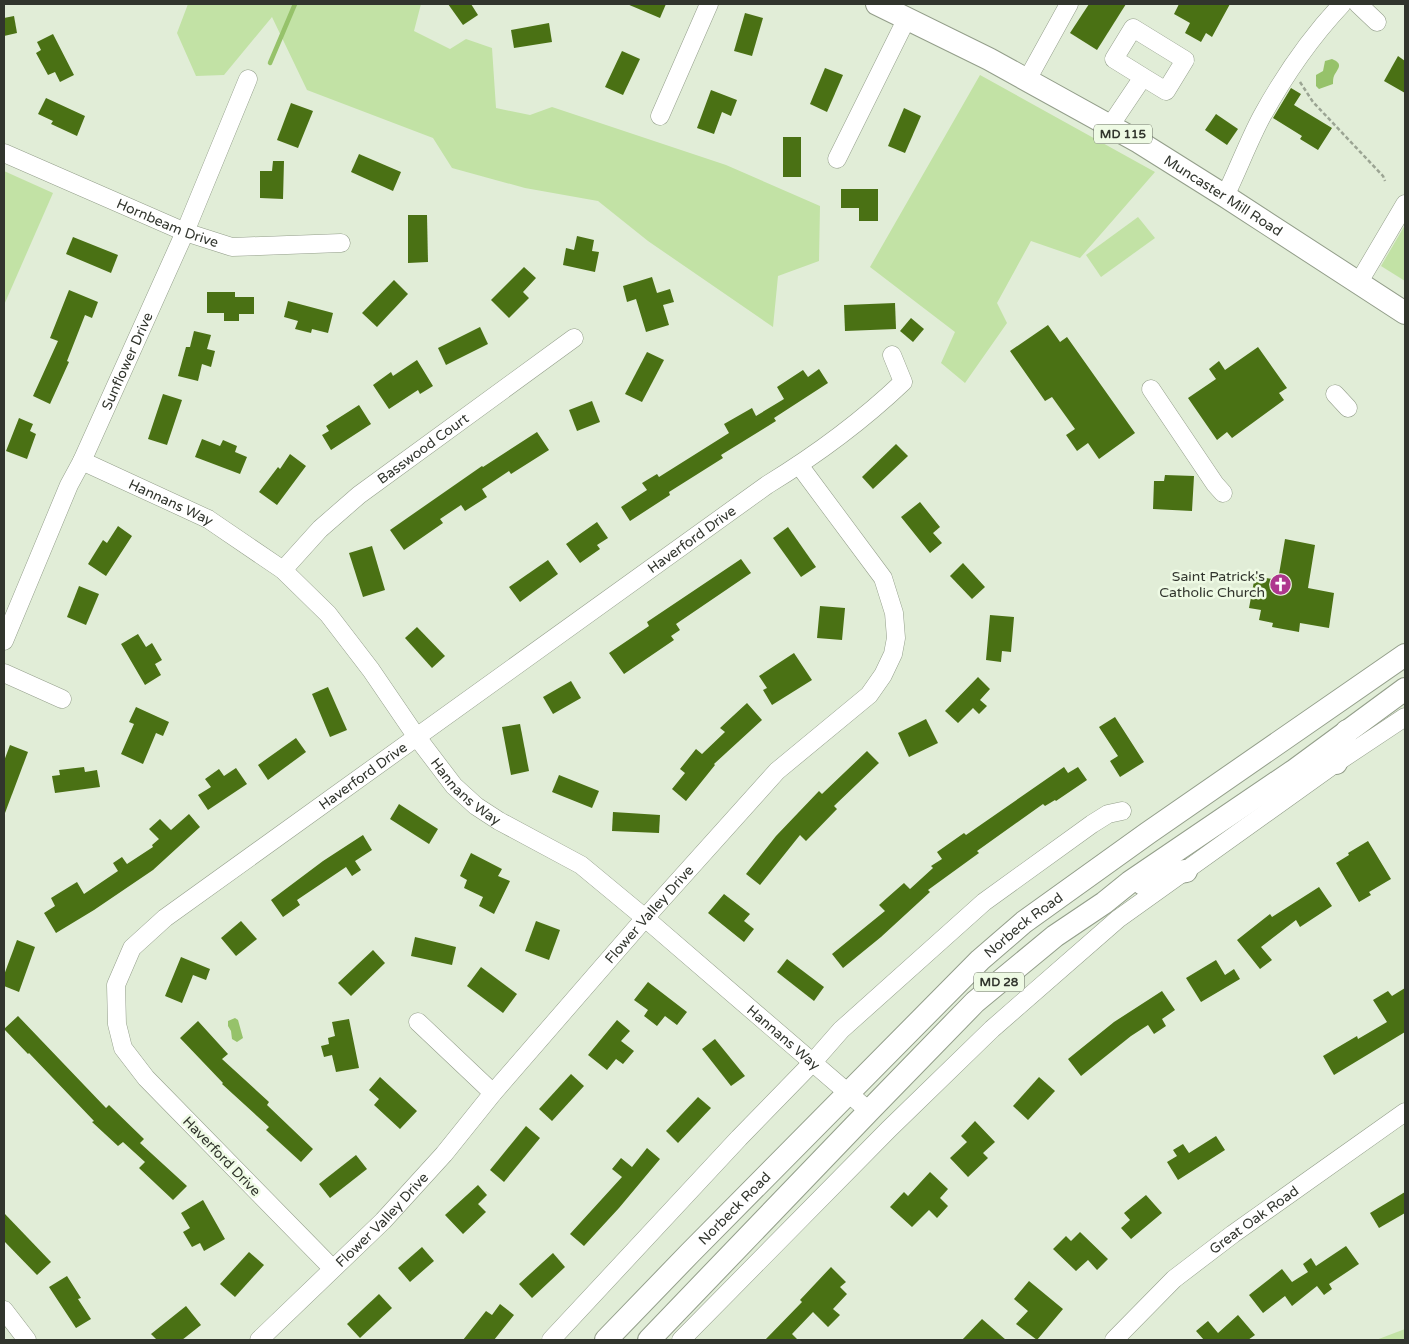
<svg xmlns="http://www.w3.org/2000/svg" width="1409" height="1344" font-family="'Varela Round',sans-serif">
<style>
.green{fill:#c2e2a5}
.water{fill:#96c26a}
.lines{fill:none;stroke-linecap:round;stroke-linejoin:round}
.stream{stroke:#96c26a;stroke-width:4.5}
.building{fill:#4a7114}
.minor-casing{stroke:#939e8a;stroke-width:19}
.major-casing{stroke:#939e8a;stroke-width:24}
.path{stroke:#9ba493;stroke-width:2.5;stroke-dasharray:4 2.5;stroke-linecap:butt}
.minor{stroke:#fff;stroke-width:18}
.major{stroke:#fff;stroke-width:22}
.labels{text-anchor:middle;stroke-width:5;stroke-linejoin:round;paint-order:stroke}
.shield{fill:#eefae4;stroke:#6a7064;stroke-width:1}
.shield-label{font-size:12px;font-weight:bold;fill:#31352d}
.street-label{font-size:14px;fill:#31352d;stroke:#eefae4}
.poi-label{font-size:14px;fill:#31352d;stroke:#eefae4;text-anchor:end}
</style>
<rect width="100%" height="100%" fill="#e1edd7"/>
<!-- green -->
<g class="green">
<polygon points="188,4 421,4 414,31 450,49 466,39 492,48 496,108 530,115 552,107 726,165 820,206 819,261 778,276 773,327 648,241 598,201 525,188 452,168 433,138 307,90 272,17 224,75 196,76 177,33"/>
<polygon points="980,75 1155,172 1080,258 1031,241 997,303 1007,323 965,383 941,363 955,332 870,267"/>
<polygon points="4,171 53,193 4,305"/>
<polygon points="1138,217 1155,238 1101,277 1086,255"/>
<polygon points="1405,225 1405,281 1381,266"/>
<polygon points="1405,1329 1405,1340 1376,1340"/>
</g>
<!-- water -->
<g class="water">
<path d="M1332 59C1344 64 1338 68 1334 76 1333 78 1333 81 1333 84L1319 89 1316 86V75L1323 71 1325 61Z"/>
<polygon points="235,1018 238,1020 243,1038 237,1042 232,1039 231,1031 228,1026 228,1021"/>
</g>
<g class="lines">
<!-- stream -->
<polyline class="stream" points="270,63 295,4"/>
</g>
<!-- building -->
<g class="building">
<polygon points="448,4 471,4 478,15 463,25"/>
<polygon points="627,4 666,4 660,18"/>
<polygon points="1089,4 1126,4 1097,50 1070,33"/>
<polygon points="1179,4 1230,4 1212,37 1206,33 1201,42 1185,33 1190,23 1174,14"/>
<polygon points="745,13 763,18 752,56 734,51"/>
<polygon points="14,16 17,33 4,36 4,18"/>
<polygon points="549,23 552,42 514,48 511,30"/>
<polygon points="53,34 74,75 60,82 55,72 48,75 36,53 41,50 37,42"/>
<polygon points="622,51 640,59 623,95 605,87"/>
<polygon points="1398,56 1405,61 1405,93 1384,81"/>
<polygon points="825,68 843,75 827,112 810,104"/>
<polygon points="1291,88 1301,94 1294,105 1332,128 1318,150 1300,139 1302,136 1273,118"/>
<polygon points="711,90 737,100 731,116 722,112 714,134 697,128"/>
<polygon points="46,98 85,116 77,136 51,124 53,121 38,114"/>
<polygon points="291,103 313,111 298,148 277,140"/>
<polygon points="904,108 921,116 905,153 888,146"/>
<polygon points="1216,114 1238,129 1227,145 1205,130"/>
<rect x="783" y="137" width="18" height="40"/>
<polygon points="359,154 401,172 393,191 351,172"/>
<polygon points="273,161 284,161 283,199 260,198 260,171 272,171"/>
<polygon points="841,189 878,189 878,221 859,221 859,208 841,208"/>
<polygon points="408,215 427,215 428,262 408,263"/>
<polygon points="577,236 594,240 592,251 599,252 595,272 563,265 566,248 574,250"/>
<polygon points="73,237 118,255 111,273 66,254"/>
<polygon points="524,267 536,278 523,292 529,298 509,318 491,300"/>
<polygon points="652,277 657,293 670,289 674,302 663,305 669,325 646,332 636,299 627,302 623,286"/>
<polygon points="394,280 408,294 377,327 362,313"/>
<polygon points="69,290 98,302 92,318 85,315 67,361 69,362 50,404 33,396 58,341 50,338"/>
<polygon points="207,292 235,292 235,297 254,297 254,314 239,314 239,321 224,321 224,313 207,313"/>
<polygon points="288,301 333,313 328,333 312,329 311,333 295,329 298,321 284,317"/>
<polygon points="895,303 896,329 845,331 844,305"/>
<polygon points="911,318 924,329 913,342 900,331"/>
<polygon points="1048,325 1060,342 1067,337 1135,433 1099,459 1088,443 1077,451 1066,435 1075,429 1052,397 1045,401 1010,351"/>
<polygon points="480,327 488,344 446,365 438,348"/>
<polygon points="194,331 211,335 207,349 215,351 211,367 202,364 198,381 178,376 186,347 190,347"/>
<polygon points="1258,347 1287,388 1279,393 1284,400 1232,438 1227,432 1217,440 1188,398 1216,379 1209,369 1219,361 1225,370"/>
<polygon points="647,352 664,360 642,402 625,394"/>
<polygon points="417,360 433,386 420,394 418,390 389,409 373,385 391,372 393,376"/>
<polygon points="819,369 828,383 774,418 776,421 721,455 723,458 669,492 670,495 630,521 621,507 647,490 642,483 657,474 659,477 729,433 724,424 752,408 756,416 784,399 777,387 803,370 808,377"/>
<polygon points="163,394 182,400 167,445 148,439"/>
<polygon points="592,401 600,422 577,431 569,410"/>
<polygon points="359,405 371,424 331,450 322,435 329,431 326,426"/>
<polygon points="19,418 33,424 30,431 36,434 27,459 6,451"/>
<polygon points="537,432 549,450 511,474 509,471 482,489 487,497 465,511 461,505 440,519 443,523 404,550 390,530 482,466 483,467"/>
<polygon points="202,439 220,446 223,440 237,446 235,452 247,457 240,474 195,457"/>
<polygon points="896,444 908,456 873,489 862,477"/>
<polygon points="290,454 306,466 277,505 259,492 278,467 280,469"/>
<polygon points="1165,475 1194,476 1192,511 1153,509 1154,481 1164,481"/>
<polygon points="920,502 940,527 933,533 942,543 930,553 901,517"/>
<polygon points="597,522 608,538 597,545 600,549 580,563 566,544"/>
<polygon points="118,526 132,536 106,576 88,564 103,540 107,543"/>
<polygon points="788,527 816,567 801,577 773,538"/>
<polygon points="1285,539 1315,545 1308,588 1334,593 1329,628 1300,623 1299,632 1272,627 1273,623 1259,620 1261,610 1249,608 1255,576 1278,580"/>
<polygon points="372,546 385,590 363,597 349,553"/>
<polygon points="741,559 751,573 676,624 680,630 671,636 674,640 624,674 609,653 649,626 647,622"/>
<polygon points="548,560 558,574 520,602 509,587"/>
<polygon points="963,563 985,587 972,599 950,576"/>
<polygon points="79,586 99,594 86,625 67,617"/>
<polygon points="820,606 845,608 842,640 817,638"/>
<polygon points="990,615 1014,617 1011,652 1002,651 1001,662 986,660"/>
<polygon points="417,627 445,656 432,668 405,638"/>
<polygon points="138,634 146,647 152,643 162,660 155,664 161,675 145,685 121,644"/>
<polygon points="794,653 812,680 772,705 763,690 767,688 759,676"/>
<polygon points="978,677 990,689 980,700 987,706 979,714 973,708 958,723 945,711"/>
<polygon points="571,681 581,698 553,714 543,697"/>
<polygon points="328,687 347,730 330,737 312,694"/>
<polygon points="747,703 762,720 714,764 715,765 686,801 672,789 685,773 680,769 696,749 702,754 725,732 720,728"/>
<polygon points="136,707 169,722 163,736 156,733 143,764 121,754 134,724 129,722"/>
<polygon points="1115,717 1144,762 1120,777 1110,761 1118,756 1099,727"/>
<polygon points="926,719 938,743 909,757 898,733"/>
<polygon points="520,724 529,771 511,775 502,727"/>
<polygon points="296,738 306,752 268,780 258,765"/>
<polygon points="10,745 28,752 5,813 4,761"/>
<polygon points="867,751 879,763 834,806 837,809 806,841 800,835 760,885 746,874 776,836 819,791 822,794"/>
<polygon points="84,767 85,772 97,770 100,787 55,793 52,776 60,775 59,770"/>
<polygon points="1064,767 1068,773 1078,767 1087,780 1056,801 1055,800 1045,806 1043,804 977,851 979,853 928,890 930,892 881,937 843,968 832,954 885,911 879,905 904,883 910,889 933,868 931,866 942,859 937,852 964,833 966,835"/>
<polygon points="236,768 247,784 208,810 198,795 211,787 205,779 219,769 224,776"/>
<polygon points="559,775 599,791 592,808 552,792"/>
<polygon points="399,804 438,829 429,844 390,819"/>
<polygon points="613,812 660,815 659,833 612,831"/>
<polygon points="189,814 200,827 153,870 94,910 56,933 44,913 55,906 51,898 77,882 84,894 118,871 113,863 122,857 127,864 153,847 152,845 159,839 149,829 160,819 171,830"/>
<polygon points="363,835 372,850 355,861 361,870 352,876 346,867 297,900 300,905 283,917 271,900 323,861"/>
<polygon points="1368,841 1391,879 1369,892 1371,895 1359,902 1336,863 1349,855 1348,853"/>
<polygon points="471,853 502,869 498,876 510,881 494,914 479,906 483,897 464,888 467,880 460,876"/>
<polygon points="1319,887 1332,906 1300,927 1296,920 1261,947 1272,960 1260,969 1237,940 1270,914 1272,917"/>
<polygon points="724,894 750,914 744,921 754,929 744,942 708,913"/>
<polygon points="241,921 257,939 236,956 221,938"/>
<polygon points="536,921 560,930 549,960 525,951"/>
<polygon points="415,937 456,947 452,965 411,956"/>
<polygon points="17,940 35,947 19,992 4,986 4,975"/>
<polygon points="373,950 385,963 351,996 338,983"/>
<polygon points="181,957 210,969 206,980 193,975 182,1003 165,996"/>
<polygon points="787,959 824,987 814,1001 777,972"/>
<polygon points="1216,960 1225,975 1234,969 1240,979 1201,1002 1186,978"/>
<polygon points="481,967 517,994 503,1013 467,986"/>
<polygon points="648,982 687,1012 677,1025 665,1016 657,1026 644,1016 648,1010 634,1000"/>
<polygon points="1405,988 1405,1032 1334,1075 1323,1056 1357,1036 1358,1039 1387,1022 1373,1000 1388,991 1392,996"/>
<polygon points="1162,991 1175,1010 1162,1019 1166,1026 1154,1034 1148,1025 1131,1036 1081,1076 1068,1059 1114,1022"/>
<polygon points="18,1016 106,1108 109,1105 144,1139 140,1143 187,1186 173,1200 139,1168 145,1162 123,1142 118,1146 92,1122 94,1121 29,1053 28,1054 4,1029"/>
<polygon points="349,1019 359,1068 336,1072 332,1055 324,1057 321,1046 329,1044 328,1038 335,1036 332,1022"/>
<polygon points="617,1020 630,1031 621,1041 634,1051 623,1064 616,1059 607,1070 588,1055"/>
<polygon points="198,1021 228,1054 222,1059 269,1102 267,1105 313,1149 301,1162 266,1130 269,1127 222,1084 223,1083 180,1038"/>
<polygon points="715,1039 745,1076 731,1086 702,1049"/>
<polygon points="571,1074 584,1086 552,1121 539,1109"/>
<polygon points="380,1077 417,1111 400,1129 374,1105 379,1099 369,1090"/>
<polygon points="1039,1077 1055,1091 1028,1120 1013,1106"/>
<polygon points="698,1097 711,1108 678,1143 666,1131"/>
<polygon points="975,1121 995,1142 983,1153 988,1158 968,1177 950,1158 967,1142 961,1136"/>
<polygon points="526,1126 540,1138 504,1182 490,1170"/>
<polygon points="1216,1136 1225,1150 1178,1180 1167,1162 1177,1156 1173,1150 1183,1144 1189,1153"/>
<polygon points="647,1148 660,1159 619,1208 584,1246 570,1234 622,1177 612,1169 621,1158 632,1167"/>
<polygon points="356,1155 367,1169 330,1198 319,1184"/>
<polygon points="930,1172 948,1189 940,1198 948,1206 937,1218 929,1210 912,1227 890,1207 904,1192 908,1196"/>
<polygon points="478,1185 487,1195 478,1204 486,1212 463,1234 445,1215"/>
<polygon points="1405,1192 1405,1213 1379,1228 1370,1213"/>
<polygon points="1146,1195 1162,1213 1131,1239 1121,1228 1130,1220 1124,1213"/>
<polygon points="203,1200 225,1239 204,1251 200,1243 192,1247 183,1232 190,1228 181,1213"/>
<polygon points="4,1213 51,1262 37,1275 4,1241"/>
<polygon points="1080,1232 1108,1259 1097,1270 1088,1260 1076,1271 1053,1249 1066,1236 1071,1241"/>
<polygon points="1346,1246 1359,1264 1329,1284 1332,1289 1324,1295 1317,1286 1292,1306 1285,1296 1263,1313 1249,1295 1282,1269 1292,1282 1308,1272 1303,1264 1311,1258 1316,1266"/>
<polygon points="422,1247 434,1261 410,1282 398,1268"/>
<polygon points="249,1252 264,1265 235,1297 220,1284"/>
<polygon points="553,1253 565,1267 532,1298 519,1284"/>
<polygon points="831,1267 846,1282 840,1287 847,1294 833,1309 840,1315 828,1327 813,1312 792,1334 798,1340 765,1340 802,1302 800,1300"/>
<polygon points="67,1276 81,1298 78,1299 91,1319 76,1328 49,1287"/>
<polygon points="1029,1281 1063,1309 1037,1340 1016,1324 1028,1311 1014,1299"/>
<polygon points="379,1294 392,1308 360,1338 347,1324"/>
<polygon points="500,1304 514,1315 494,1340 463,1340 486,1311 492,1315"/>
<polygon points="186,1306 201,1325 182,1340 157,1340 151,1334"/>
<polygon points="1238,1315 1255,1335 1248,1340 1204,1340 1196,1331 1208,1321 1218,1333"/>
<polygon points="982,1319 1006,1340 962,1340"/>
</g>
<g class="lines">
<defs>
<g id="minor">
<polyline points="1358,4 1377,22"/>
<polyline points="1027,80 1069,4"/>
<polyline points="660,116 709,4"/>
<polyline points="1110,126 1143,77 1166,91 1185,60 1133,28 1114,59 1143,77"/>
<path id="s1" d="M4 153 185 232 232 247 341 243"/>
<polyline points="837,159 907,18"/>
<path d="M1225 196C1238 170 1248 142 1262 116 1284 76 1311 37 1342 4"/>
<polyline points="1359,282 1405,204"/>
<polyline points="1151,389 1215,484 1223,493"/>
<polyline points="1335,394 1348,408"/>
<path id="s2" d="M82 461 208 519 283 570 328 614 371 670 416 736 454 786 476 806 499 821 581 865 645 918 869 1111"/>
<path id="s3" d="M283 570 320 529 359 495 574 338"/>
<path id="s4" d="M4 641 69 485 82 461 185 232 248 79"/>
<polyline points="4,673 62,699"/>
<polyline points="418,1022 493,1093"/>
<path id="s5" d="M332 1268 146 1078 123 1048 117 1024 116 985 132 948 165 918 767 485C816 455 862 421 903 382L892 355"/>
<polyline points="4,1310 27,1340"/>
<path id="s6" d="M259 1340 383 1221 444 1154 493 1093 645 918 777 771 869 695 883 675 893 654 896 638 894 613 883 578 799 465"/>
<polyline points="551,1340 739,1138 813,1062 841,1030 984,902 1092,824 1108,814 1122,811"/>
<polyline points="681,1340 889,1129 992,1029 1118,919 1336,763 1405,717"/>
<path id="s7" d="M1114 1340 1174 1279 1233 1234 1405 1112"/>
</g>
<g id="major">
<path id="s8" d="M877 4 989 59 1139 142 1225 196 1405 313"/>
<polyline points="1336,763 1347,731"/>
<polyline points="1143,884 1164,874 1186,871"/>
<path id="s9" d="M606 1340 690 1253 980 960 1024 922 1148 833 1405 655"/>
<polyline points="649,1340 869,1111 975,1002 1055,936 1104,903 1130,882 1295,770 1405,689"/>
</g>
</defs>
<!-- minor casing -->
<use href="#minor" class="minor-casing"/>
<!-- major casing -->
<use href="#major" class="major-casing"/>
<!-- path -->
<polyline class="path" points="1300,82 1313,102 1383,176 1385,181"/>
<!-- minor -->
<use href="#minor" class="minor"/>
<!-- major -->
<use href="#major" class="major"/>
</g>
<!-- icons -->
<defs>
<symbol id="church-disc" viewBox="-11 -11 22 22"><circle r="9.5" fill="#ae378e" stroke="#eefae4"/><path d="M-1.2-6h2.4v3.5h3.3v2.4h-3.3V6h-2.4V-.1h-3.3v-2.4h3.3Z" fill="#fff"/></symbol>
</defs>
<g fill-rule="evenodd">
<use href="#church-disc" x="1268" y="572" width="25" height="25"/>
</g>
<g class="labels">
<!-- shield labels -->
<g class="shield">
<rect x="1094" y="124.5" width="58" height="19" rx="4"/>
<rect x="974" y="972.5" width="50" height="19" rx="4"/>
</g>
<g class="shield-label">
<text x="1123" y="138">MD 115</text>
<text x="999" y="986">MD 28</text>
</g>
<!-- street labels -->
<g class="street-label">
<text dy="5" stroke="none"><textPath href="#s8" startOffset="396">Muncaster Mill Road</textPath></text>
<text dy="5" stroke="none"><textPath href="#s1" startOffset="178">Hornbeam Drive</textPath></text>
<text dy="5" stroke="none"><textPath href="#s4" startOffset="306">Sunflower Drive</textPath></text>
<text dy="5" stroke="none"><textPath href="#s3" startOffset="186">Basswood Court</textPath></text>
<text dy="5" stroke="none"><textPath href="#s2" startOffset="98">Hannans Way</textPath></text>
<text dy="5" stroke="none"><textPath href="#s5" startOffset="1101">Haverford Drive</textPath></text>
<text dy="5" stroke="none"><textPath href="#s5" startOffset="696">Haverford Drive</textPath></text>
<text dy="5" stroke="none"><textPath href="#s2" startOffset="518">Hannans Way</textPath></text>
<text dy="5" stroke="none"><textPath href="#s6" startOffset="578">Flower Valley Drive</textPath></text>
<text dy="5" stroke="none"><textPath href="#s9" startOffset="589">Norbeck Road</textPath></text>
<text dy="5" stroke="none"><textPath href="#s2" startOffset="922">Hannans Way</textPath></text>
<text transform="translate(222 1156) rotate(46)" y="5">Haverford Drive</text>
<text dy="5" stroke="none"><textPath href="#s9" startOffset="184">Norbeck Road</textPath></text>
<text dy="5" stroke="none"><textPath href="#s6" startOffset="172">Flower Valley Drive</textPath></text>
<text dy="5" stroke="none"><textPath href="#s7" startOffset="185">Great Oak Road</textPath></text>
</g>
<!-- poi labels -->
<g class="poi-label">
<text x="1265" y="581">Saint Patrick's<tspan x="1265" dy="16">Catholic Church</tspan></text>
</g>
</g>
<!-- border -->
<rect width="1409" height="1344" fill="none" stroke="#31352d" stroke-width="10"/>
</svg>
